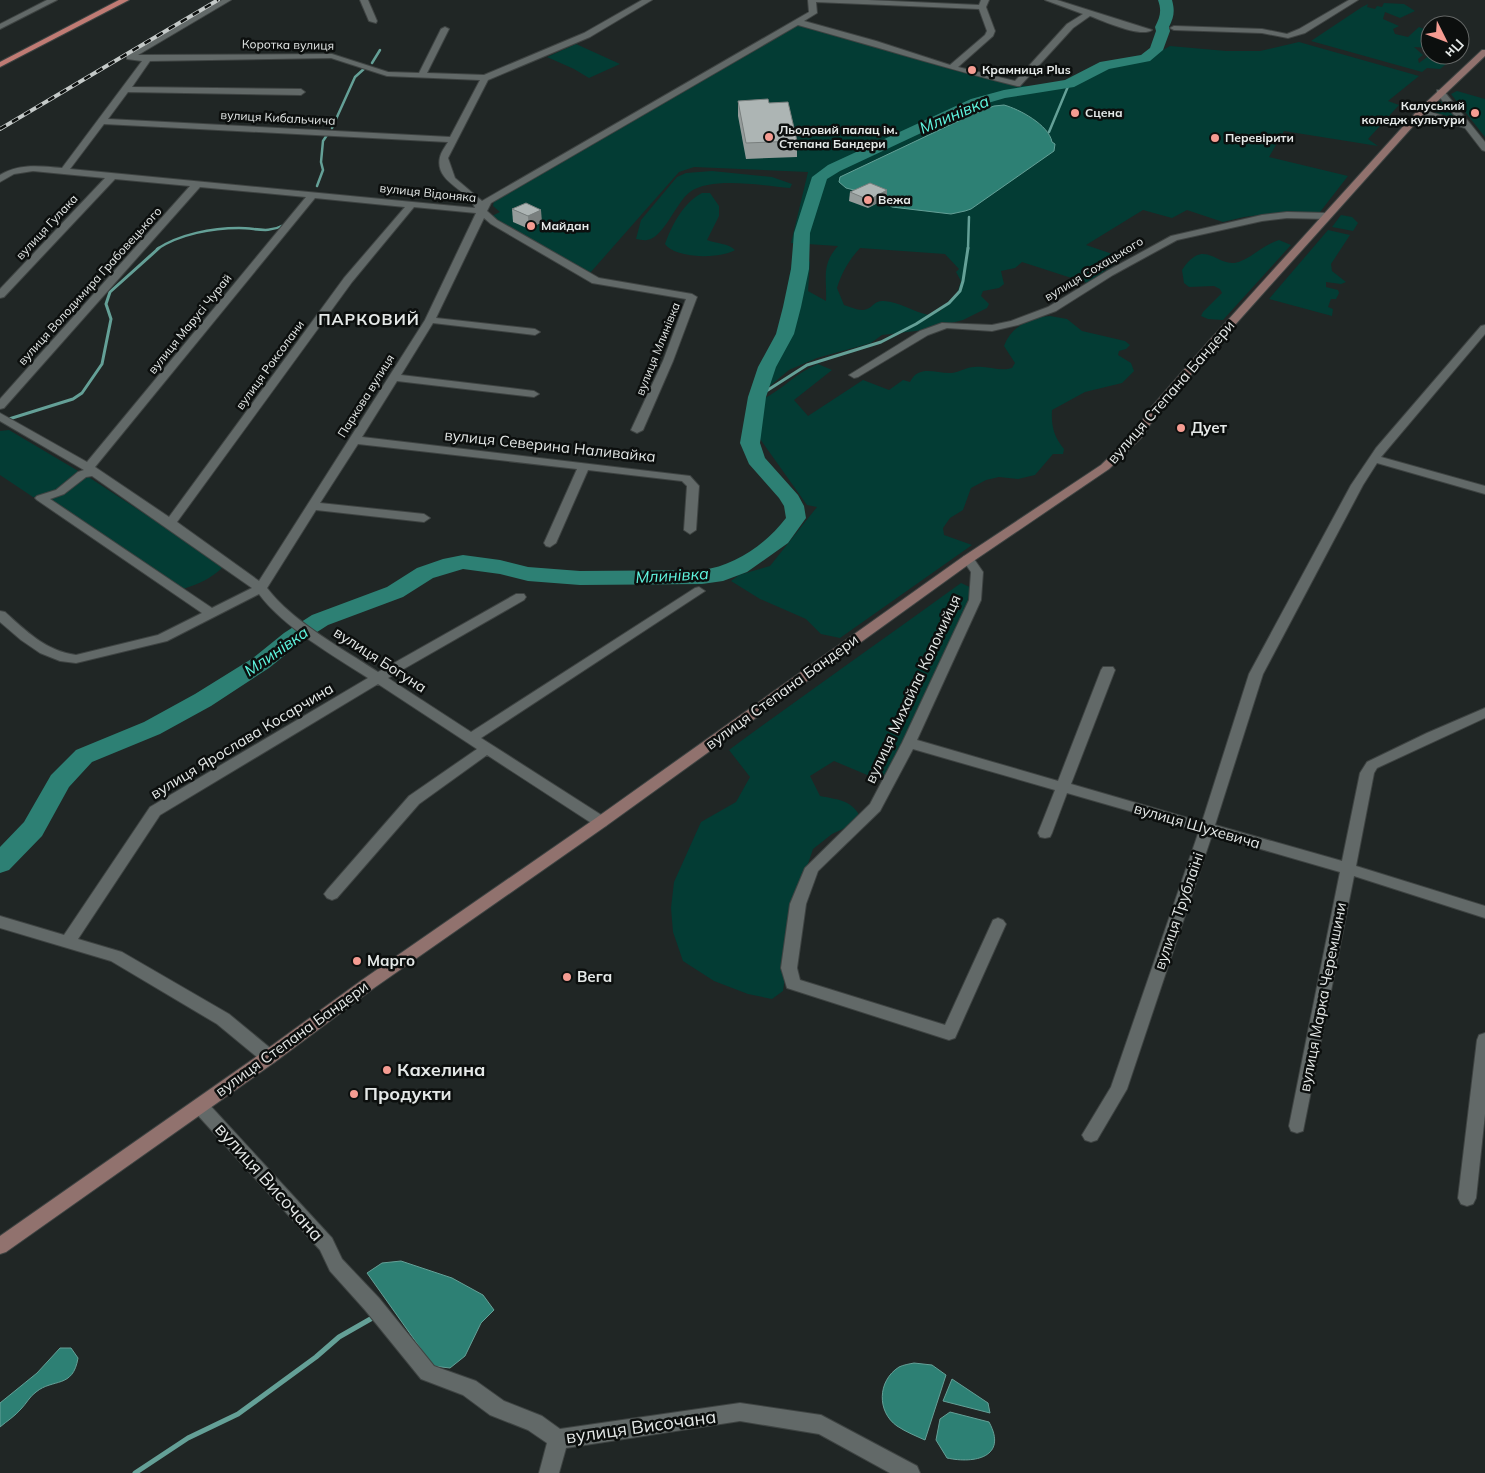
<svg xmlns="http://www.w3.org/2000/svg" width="1485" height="1473" font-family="Mulish,sans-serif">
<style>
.green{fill:#033c34;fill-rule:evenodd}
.water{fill:#2d8074;stroke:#64a097}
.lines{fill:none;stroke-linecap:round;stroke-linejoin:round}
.stream-far2{stroke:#64a097;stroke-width:2.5}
.stream-far1{stroke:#64a097;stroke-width:3}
.stream{stroke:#64a097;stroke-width:5}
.river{fill:#2d8074;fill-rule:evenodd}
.minor-casing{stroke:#3e4342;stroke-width:2}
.tertiary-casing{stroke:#3e4342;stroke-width:2}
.secondary-casing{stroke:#3e4342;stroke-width:2}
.primary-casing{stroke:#3e4342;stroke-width:2}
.minor{fill:#626968;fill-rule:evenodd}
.tertiary{fill:#626968;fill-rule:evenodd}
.secondary{fill:#91726e;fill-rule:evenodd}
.primary{fill:#c07b74;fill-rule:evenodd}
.rail-casing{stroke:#c4c9c8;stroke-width:4}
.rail{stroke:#0c0f0e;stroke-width:2.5;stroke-dasharray:7;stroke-linecap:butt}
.wall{fill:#959c9b}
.shaded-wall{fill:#797f7e}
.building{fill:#adb5b4;stroke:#797f7e}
.poi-dot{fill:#f59c92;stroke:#0c0f0e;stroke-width:2}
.labels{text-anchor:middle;stroke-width:5;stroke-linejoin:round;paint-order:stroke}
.far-street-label{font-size:12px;fill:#e5e9e8;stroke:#0c0f0e}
.far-poi-label{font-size:12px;font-weight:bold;fill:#e5e9e8;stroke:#0c0f0e;text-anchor:start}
.street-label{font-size:15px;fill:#e5e9e8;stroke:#0c0f0e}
.poi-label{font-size:15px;font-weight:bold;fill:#e5e9e8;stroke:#0c0f0e;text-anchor:start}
.water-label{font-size:16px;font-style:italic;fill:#60f7e1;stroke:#0c0f0e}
.far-district-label{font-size:16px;font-weight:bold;letter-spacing:1px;fill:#e5e9e8;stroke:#0c0f0e}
.near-poi-label{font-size:18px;font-weight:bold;fill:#e5e9e8;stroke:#0c0f0e;text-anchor:start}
.near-street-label{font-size:18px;fill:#e5e9e8;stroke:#0c0f0e}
</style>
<rect width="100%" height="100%" fill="#202625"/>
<!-- green -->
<g class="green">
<polygon points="1384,3 1404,4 1415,11 1400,18 1385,12 1383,19 1399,26 1393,29 1395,34 1408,37 1419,27 1430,31 1430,48 1414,47 1423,55 1418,59 1419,63 1430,55 1453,55 1455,57 1440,69 1427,68 1422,72 1311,41 1362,7 1368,4 1367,7 1375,9 1377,6 1382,7"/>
<path d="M798 24 874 44 953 70 1017 85 1036 87 1078 82 1107 67 1145 60 1170 46 1226 51H1260L1299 42 1419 76 1388 101 1399 105 1368 139 1378 146 1284 131 1269 157 1348 176 1320 212H1285L1244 217 1223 222 1187 210 1172 218 1143 210 1086 245 1124 258 1087 283 1022 262 1015 268 1001 271 1004 284 999 288 983 291 981 296 989 304 987 308 963 320 924 330 882 335 871 343 817 358 789 370 765 390 772 366 789 340 779 333 793 257 806 258 810 262 808 291 826 301C827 277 821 265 838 246L791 243 808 172 694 167 679 172 590 273 497 222 492 216 500 212 493 206 494 201 504 194ZM860 248 945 254 959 269 956 272 961 281 956 297 940 311 929 315C913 312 900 302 884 301 875 300 874 306 867 309 860 312 851 307 844 305L837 288C842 272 849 260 860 248Z"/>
<polygon points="576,44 620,64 589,78 574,69 547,57"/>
<polygon points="1457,91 1485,99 1485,137 1451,94"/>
<polygon points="1440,101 1445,103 1459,121 1429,112"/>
<path d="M712 171 772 177 792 184 790 188C764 186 712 176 690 192 676 202 664 238 647 240 644 241 639 239 636 239L641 220 677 177 686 173Z"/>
<path d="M702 193H710L719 206V216L707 240C717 244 728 243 735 250 720 259 676 259 665 244 672 225 683 203 702 193Z"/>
<polygon points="1341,215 1352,217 1358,223 1353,231 1332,227"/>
<polygon points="1328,230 1350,235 1331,264 1332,271 1346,282 1341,284 1326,282 1326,287 1338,290 1339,293 1336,299 1331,299 1328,307 1333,309 1332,316 1269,299"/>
<path d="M1279 240 1291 245 1223 320 1208 319 1201 316 1203 312 1222 293 1220 289 1214 286 1189 287 1184 283 1182 270C1206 234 1218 272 1241 261 1255 255 1264 245 1279 240Z"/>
<path d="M1050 316 1067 319 1082 331 1125 341 1130 345 1126 349 1119 351 1118 355 1131 363 1134 371 1122 383 1085 392 1052 410C1051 426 1054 437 1064 449L1063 454H1053L1035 475 1018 479 999 477 986 480 971 488 963 510 950 518 943 528 944 535 972 545 840 638 821 634 806 619 760 599 731 581 739 575 770 566 817 507 807 505 758 436 763 399C783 389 797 372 818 364L832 370 794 400 808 416 863 380 889 390 903 380 910 382C919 364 936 374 952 373 959 372 967 367 974 367 988 365 999 372 1012 368L1015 363 1004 346C1011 327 1030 317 1050 316Z"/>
<path d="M9 430 90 478 224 566C212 578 199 584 183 589L52 500 33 497 0 475V431Z"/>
<path d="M961 583 974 589 887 777H872L834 761 810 776 820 796C840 800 853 800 862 820L832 834 813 849 796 899 783 991 772 999 748 994 714 981 683 961 673 932 671 908 674 882 701 822 736 802 750 777 729 750C806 693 884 639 961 583Z"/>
</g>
<!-- water -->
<g class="water">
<path d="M1004 105C1019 109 1049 125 1052 142L1055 144 1054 151 971 209 965 211 951 214 917 210 892 207 882 201 886 198 846 188 839 182 840 177 973 114 994 106Z"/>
<polygon points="401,1261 452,1278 483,1295 494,1310 481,1323 465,1356 450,1368 433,1366 367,1273 382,1263"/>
<path d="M60 1348H71L78 1358C73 1389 53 1378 36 1392 30 1396 26 1404 21 1409 15 1416 7 1421 0 1427V1403L37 1373Z"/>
<path d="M914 1363 932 1365 946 1375 925 1440C916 1436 906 1432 897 1426 877 1412 877 1381 899 1367 903 1365 909 1364 914 1363Z"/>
<polygon points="952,1379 988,1403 990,1413 943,1401"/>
<path d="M950 1412 989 1422C1008 1457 975 1464 947 1458L936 1440 940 1419Z"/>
</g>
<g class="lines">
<!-- stream-far2 -->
<g class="stream-far2">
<polyline points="372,63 380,50"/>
<polyline points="332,128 355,77 365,68"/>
<polyline points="1049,132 1069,84"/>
<polyline points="317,186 323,170 321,162 323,141 327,135"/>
<path d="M157 249C180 234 212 228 239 228 257 228 267 234 284 225"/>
<polyline points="968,249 969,217"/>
</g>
<!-- stream-far1 -->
<g class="stream-far1">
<polyline points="757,397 807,365 881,342 916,324 949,303 960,291 963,281 968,248"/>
<polyline points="9,419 73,399 82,393 102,364 111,319 106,304 110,292 159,248"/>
</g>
<!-- stream -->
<polyline class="stream" points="135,1473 188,1438 238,1414 316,1357 339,1337 374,1317"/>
<!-- river -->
<path class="river" d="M1158 0H1172C1175 11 1174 17 1169 27L1170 31 1163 50 1150 61 1109 69 1074 87 1005 98 981 105 840 171 827 179 810 233 809 269 801 307 794 334 776 367 766 397 760 443 765 458 798 495 804 506 806 518 788 543 747 572 723 581 702 584 580 585 528 581 500 574 463 569 433 578 403 597 328 625 300 643 269 668 211 706 160 734 92 762 69 787 42 836 9 870 0 873V847L24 822 51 775 76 750 144 722 195 694 253 658 284 633 312 615 387 587 417 568 443 559 463 555 500 560 528 567 580 571 702 570C735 566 766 544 786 518L784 506 779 498 749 464 740 443 748 397 758 367 776 334 783 307 791 269 794 233 812 177 828 165 971 99 1004 90 1065 80 1100 62 1141 55 1150 48 1156 31 1155 27C1160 17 1162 11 1158 0Z"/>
<defs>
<g id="minor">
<polygon points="47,0 57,0 0,29 0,24"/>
<path d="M222 0H231L138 55 332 54 388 72 419 73 441 29 445 27 449 29 427 73 484 75 584 33 642 0H652L590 37 488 80 448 158 455 178 482 201 809 12 808 0H868L979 5 981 0H989L986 7 995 31 993 36 958 67 1015 81 1067 24 1083 14 1045 0H1057L1152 30C1141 38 1103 21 1090 16L1073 28 1020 86H1017C943 68 871 45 798 25L491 203 487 211 497 220 599 278 692 294 697 297 673 361 643 430 637 433 631 430 663 361 686 299 592 283 491 224 484 218 436 318 535 329 540 332 535 335 433 323 401 375 534 391 539 394 534 397 397 381 362 437 690 476 699 486 696 530 690 534 684 530 687 486 682 481 588 470 556 543 550 547 546 546 544 543 577 469 358 444 320 503 424 514 430 518 424 522 316 510 267 588C293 622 343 649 378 672L516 594H524L526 597 524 600 388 678 471 732 695 588 699 587 705 591 481 738 606 818 608 822 606 826 601 827 596 826 487 755 419 804 337 898 332 900 327 898 324 894 327 890 409 796 477 749 378 684 160 815 78 939 122 952 229 1014 275 1052 277 1057 275 1062 269 1064 263 1062 217 1024 111 961 0 928V916L64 935 150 807 368 678C334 656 283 627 259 594L167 641 76 663 60 661 40 653 21 640 0 622V611L5 612C26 631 46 651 76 655L158 635 202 613 37 500 35 498 37 496 56 490 78 472 84 470 0 421V413L87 462 306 197 200 187 4 408 0 409V399L190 186 115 179 4 297 0 298V289L105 178 33 171 14 174 0 182V175C19 163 40 166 62 168L142 61 127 59V55ZM816 2 979 9 987 31 985 35 950 65 876 41 804 21 817 13ZM331 58 387 76 480 80 450 137 108 119 128 92 301 95 305 92 301 89 132 87 150 61ZM104 124 448 142C445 147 441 152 440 157 434 183 469 189 475 208L70 169ZM315 198 405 207 344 278 169 517 95 467ZM414 207 476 213 425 320 259 581 177 522 352 282ZM92 476 252 588 212 608 50 499 64 494 86 477Z"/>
<polygon points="360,0 368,0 377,21 376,23 369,21"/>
<polygon points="1349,0 1358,0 1305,33 1288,38 1262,33 1174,30 1170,28 1174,26 1262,29 1287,34 1299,29"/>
<polygon points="1287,212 1327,213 1332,216 1327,219 1287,218 1262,221 1177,240 1113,275 1056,311 1018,325 992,331 947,328 928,335 858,377 854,378 849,375 920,331 942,323 992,325 1011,321 1048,307 1107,271 1171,236 1262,215"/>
<polygon points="1485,325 1485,334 1381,457 1485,486 1485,494 1377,463 1363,485 1263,674 1215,825 1342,861 1360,773 1367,762 1427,733 1485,708 1485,718 1377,768 1374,773 1356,866 1485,906 1485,918 1354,876 1303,1131 1297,1133 1291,1131 1289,1126 1340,872 1212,835 1127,1089 1097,1140 1091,1142 1085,1140 1082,1135 1111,1087 1199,831 1067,793 1052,833 1050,837 1045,838 1040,837 1038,833 1055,790 913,749 880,811 818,871 806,904 797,968 800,980 945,1025 993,920 998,918 1003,920 1006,924 955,1038 949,1040 787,988 781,968 790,904 805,868 870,804 902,743 969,600 971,572 962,559 964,556 972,556 983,572 981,600 917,740 1058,781 1101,670 1103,667 1113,667 1115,670 1071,784 1202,822 1249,674 1351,485 1376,448 1481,326"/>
<polygon points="1485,1033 1485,1114 1476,1198 1473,1204 1467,1206 1461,1204 1458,1198 1477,1040 1479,1035"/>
<polygon points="200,1099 206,1101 332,1238 342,1259 379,1298 434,1366 476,1381 504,1401 542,1416 560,1429 740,1403 821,1415 917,1466 920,1473 890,1473 819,1434 740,1421 566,1448 559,1473 539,1473 547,1443 528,1430 490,1415 463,1395 421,1379 365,1310 330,1271 320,1250 194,1111 192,1106 194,1101"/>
</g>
<polygon id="tertiary" points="1437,90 1443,90 1485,142 1485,151 1482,150 1465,128 1418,114 1417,112 1421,109 1459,121 1437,94"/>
<polygon id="secondary" points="1482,50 1485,50 1485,56 1424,114 1217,345 1157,414 1142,437 1109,469 972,562 606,826 374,988 275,1062 6,1252 0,1254 0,1236 263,1052 362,980 596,818 964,556 1101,465 1134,433 1149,410 1209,341 1418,110"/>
<polygon id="primary" points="119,0 129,0 0,67 0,62"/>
</defs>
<!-- minor casing -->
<use href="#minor" class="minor-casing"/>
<!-- tertiary casing -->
<use href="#tertiary" class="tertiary-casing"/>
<!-- secondary casing -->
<use href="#secondary" class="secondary-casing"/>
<!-- primary casing -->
<use href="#primary" class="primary-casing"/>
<!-- minor -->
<use href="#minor" class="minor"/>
<!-- tertiary -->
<use href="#tertiary" class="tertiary"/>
<!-- secondary -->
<use href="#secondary" class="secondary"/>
<!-- primary -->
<use href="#primary" class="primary"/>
<defs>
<polyline id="rail" points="0,129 218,0"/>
</defs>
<!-- rail casing -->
<use href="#rail" class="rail-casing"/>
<!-- rail -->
<use href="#rail" class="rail"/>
</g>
<!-- wall -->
<g class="wall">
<polygon points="738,101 769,103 797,141 797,157 746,159 738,116"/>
<polygon points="850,192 887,198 868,208 849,201"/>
<polygon points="512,209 542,222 529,229 513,222"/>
</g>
<!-- shaded-wall -->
<g class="shaded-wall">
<polygon points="887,190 887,198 868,208 869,200"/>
<polygon points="541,210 542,222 529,229 528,216"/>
</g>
<!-- building -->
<g class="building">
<polygon points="768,99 769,103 788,102 797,141 746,143 738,101"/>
<polygon points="870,183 887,190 869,200 850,192"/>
<polygon points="526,203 541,210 528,216 512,209"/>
</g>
<!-- markers -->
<g class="poi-dot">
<circle cx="972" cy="70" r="5"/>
<circle cx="1075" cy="113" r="5"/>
<circle cx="1475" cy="113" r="5"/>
<circle cx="769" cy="137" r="5"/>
<circle cx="1215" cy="138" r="5"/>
<circle cx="868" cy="200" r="5"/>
<circle cx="531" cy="226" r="5"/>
<circle cx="1181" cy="428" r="5"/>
<circle cx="357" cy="961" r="5"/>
<circle cx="567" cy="977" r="5"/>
<circle cx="387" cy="1070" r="5"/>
<circle cx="354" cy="1094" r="5"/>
</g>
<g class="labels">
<!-- far-street labels -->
<g class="far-street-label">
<text transform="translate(288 45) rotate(1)" y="4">Коротка вулиця</text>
<text transform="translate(278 118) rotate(3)" y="4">вулиця Кибальчича</text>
<text transform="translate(428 193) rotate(6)" y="4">вулиця Відоняка</text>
<text transform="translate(47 227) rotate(-47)" y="4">вулиця Гулака</text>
<text transform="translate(1094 269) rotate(-31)" y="4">вулиця Сохацького</text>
<text transform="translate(90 286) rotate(-48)" y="4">вулиця Володимира Грабовецького</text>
<text transform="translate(190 324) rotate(-51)" y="4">вулиця Марусі Чурай</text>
<text transform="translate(658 349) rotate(-68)" y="4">вулиця Млинівка</text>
<text transform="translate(270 365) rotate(-54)" y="4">вулиця Роксолани</text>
<text transform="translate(366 396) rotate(-58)" y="4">Паркова вулиця</text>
</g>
<!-- far-poi labels -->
<g class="far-poi-label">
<text x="982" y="74">Крамниця Plus</text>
<text x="1465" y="110" text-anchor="end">Калуський<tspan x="1465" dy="14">коледж культури</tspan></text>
<text x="1085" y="117">Сцена</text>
<text x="779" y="134">Льодовий палац ім.<tspan x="779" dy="14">Степана Бандери</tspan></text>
<text x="1225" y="142">Перевірити</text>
<text x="878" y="204">Вежа</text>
<text x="541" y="230">Майдан</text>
</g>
<!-- street labels -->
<g class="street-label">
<text transform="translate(1171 392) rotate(-49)" y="5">вулиця Степана Бандери</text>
<text transform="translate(550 446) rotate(6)" y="5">вулиця Северина Наливайка</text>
<text transform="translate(380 660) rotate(33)" y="5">вулиця Богуна</text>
<text transform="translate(913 689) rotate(-65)" y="5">вулиця Михайла Коломийця</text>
<text transform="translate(782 692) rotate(-36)" y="5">вулиця Степана Бандери</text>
<text transform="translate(242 741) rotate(-31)" y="5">вулиця Ярослава Косарчина</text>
<text transform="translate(1197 826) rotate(16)" y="5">вулиця Шухевича</text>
<text transform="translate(1179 911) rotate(-71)" y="5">вулиця Трублаїні</text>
<text transform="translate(1323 997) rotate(-79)" y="5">вулиця Марка Черемшини</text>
<text transform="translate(292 1039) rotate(-36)" y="5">вулиця Степана Бандери</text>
</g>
<!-- poi labels -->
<g class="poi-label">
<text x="1191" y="433">Дует</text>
<text x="367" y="966">Марго</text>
<text x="577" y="982">Вега</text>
</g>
<!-- water labels -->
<g class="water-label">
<text transform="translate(954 114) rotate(-23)" y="6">Млинівка</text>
<text transform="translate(672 575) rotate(-3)" y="6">Млинівка</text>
<text transform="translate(276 651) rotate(-35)" y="6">Млинівка</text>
</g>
<!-- far-district labels -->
<g class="far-district-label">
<text x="369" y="325">ПАРКОВИЙ</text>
</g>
<!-- near-poi labels -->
<g class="near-poi-label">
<text x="397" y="1076">Кахелина</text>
<text x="364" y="1100">Продукти</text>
</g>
<!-- near-street labels -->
<g class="near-street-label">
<text transform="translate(269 1182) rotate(48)" y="6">вулиця Височана</text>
<text transform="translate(641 1427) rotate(-8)" y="6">вулиця Височана</text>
</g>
</g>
<!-- north arrow -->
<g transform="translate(1445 40) rotate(132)"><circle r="24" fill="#0c0f0e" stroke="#636665"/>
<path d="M0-4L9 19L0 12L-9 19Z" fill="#f59c92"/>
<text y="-8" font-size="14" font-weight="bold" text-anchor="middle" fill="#e5e9e8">Пн</text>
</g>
</svg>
